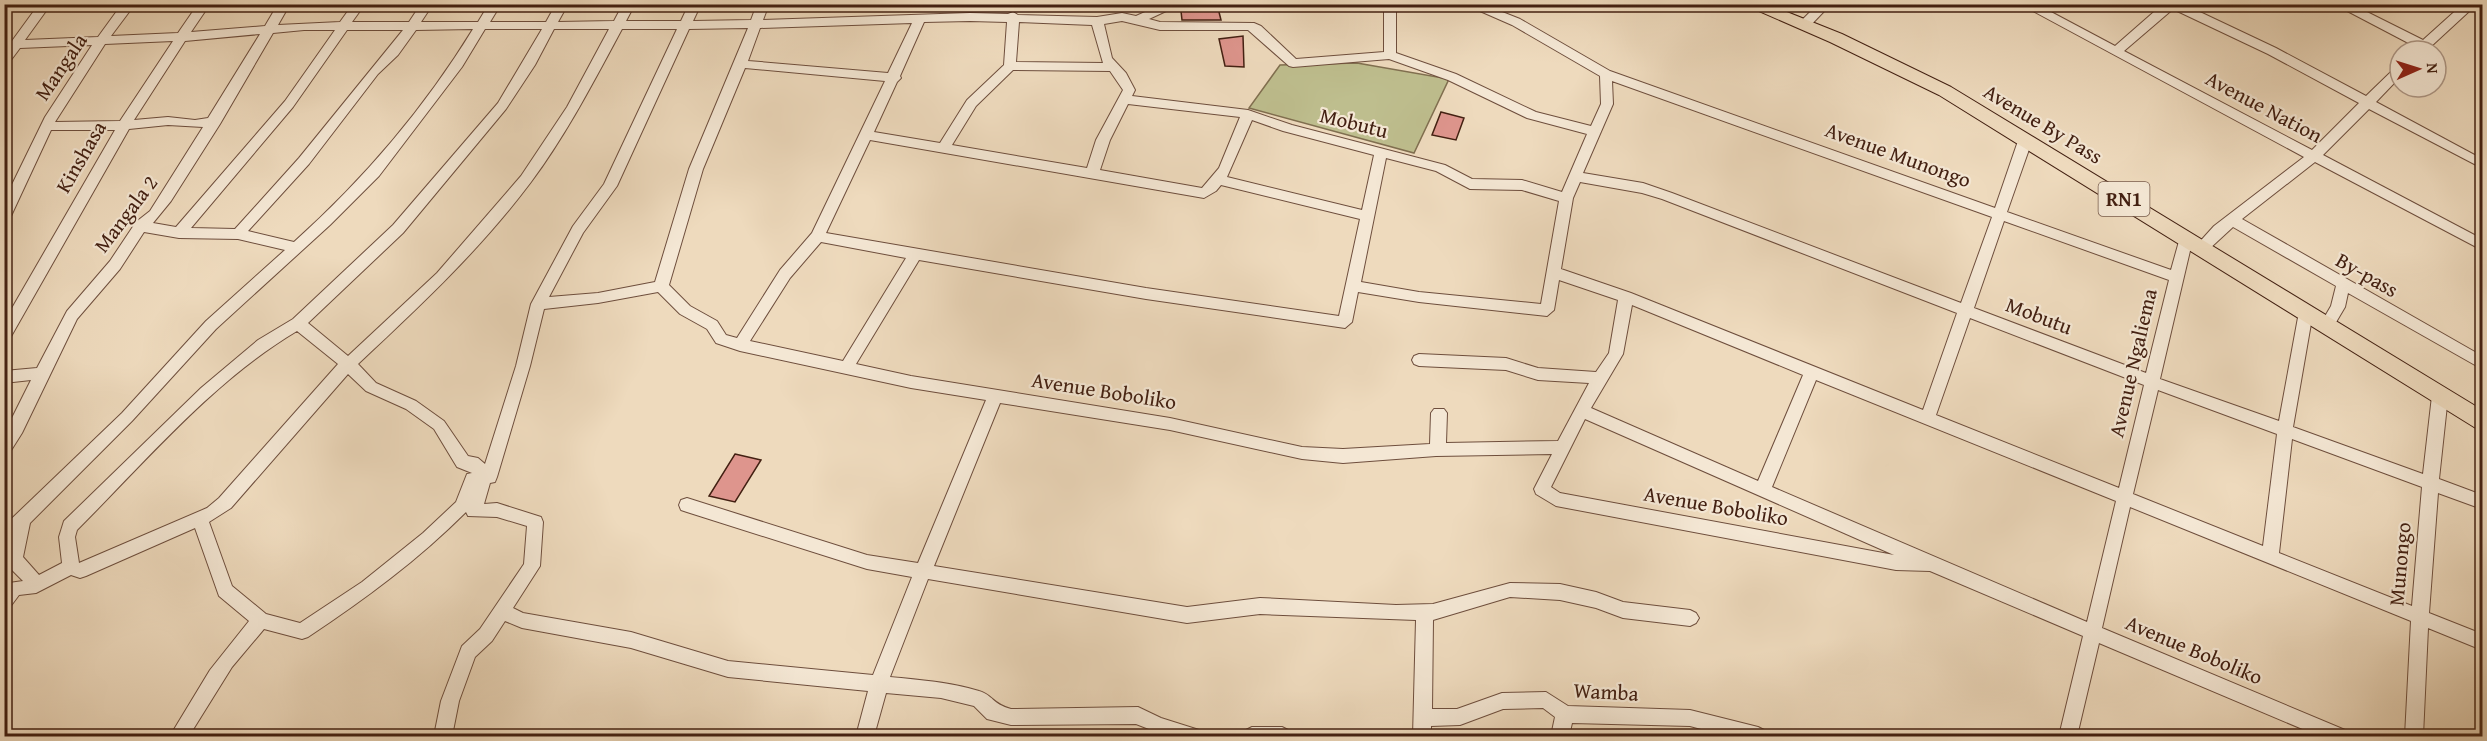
<svg xmlns="http://www.w3.org/2000/svg" width="2487" height="741" font-family="'Gentium Book Plus',serif">
<style>
.green{fill:#bebe8e;stroke:#806f50;stroke-width:1.5}
.building{fill:#de958d;stroke:#432012;stroke-width:1.5}
.lines{fill:none;stroke-linecap:round;stroke-linejoin:round}
.minor-casing{stroke:#6e4e3d;stroke-width:2}
.highway-casing{stroke:#432012;stroke-width:2}
.minor{fill:#f4e7d4;fill-rule:evenodd}
.highway{fill:#eedabd;fill-rule:evenodd}
.labels{text-anchor:middle;stroke-width:4.5;stroke-linejoin:round;paint-order:stroke}
.shield{fill:#f4e7d4;stroke:#785c4c;stroke-width:1.5}
.shield-label{font-size:20px;font-weight:bold;fill:#432012}
.street-label{font-size:21px;fill:#432012;stroke:#f4e7d4}
</style>
<rect width="100%" height="100%" fill="#eedabd"/>
<filter id="stains"><feTurbulence type="fractalNoise" baseFrequency=".00333" numOctaves="4"/><feColorMatrix values="0 0 0 0 .2 0 0 0 0 .09 0 0 0 0 .02 0 0 0 .5 -.17"/></filter>
<radialGradient id="worn" r=".72"><stop offset=".6" stop-color="#630" stop-opacity="0"/><stop offset="1" stop-color="#630" stop-opacity=".3"/></radialGradient>
<!-- green -->
<polygon class="green" points="1357,63 1449,79 1414,153 1249,108 1280,65"/>
<!-- building -->
<g class="building">
<polygon points="1196,4 1217,4 1221,20 1182,20 1181,11"/>
<polygon points="1243,36 1244,67 1225,66 1219,39"/>
<polygon points="1441,112 1464,118 1456,140 1432,135"/>
<polygon points="735,454 761,460 735,502 709,496"/>
</g>
<g class="lines">
<defs>
<g id="minor">
<path d="M39 4H51L25 40 98 37 122 4H135L111 36 178 33 198 4H210L191 32 265 26 278 4H290L278 25 340 22 353 4H365L352 22H409L421 4H433L421 22H478L489 4H501L490 22H546L556 4H568L558 22 614 21 623 4H635L626 21H681L689 4H701L693 21 751 20 757 4H769L763 20 970 13 1008 14 1013 12 1018 15 1097 17 1122 13 1136 16 1163 4H1181L1149 19 1160 22 1254 23 1261 26 1296 59 1384 52V4H1396V53L1456 74 1536 112 1591 126 1601 104 1600 76 1512 25 1464 4H1482L1520 19 1610 71 1995 208 2019 138 2026 134 2033 138 2007 212 2171 270 2181 234H2191L2193 238 2160 379 2279 421 2299 312 2306 306 2311 308 2313 312 2293 427 2423 474 2432 396 2435 392H2445L2448 396 2439 479 2482 495V509L2438 493 2429 613 2482 634V650L2428 628 2423 736H2405L2411 621 2130 507 2102 628 2345 730 2348 736H2319L2099 643 2077 736H2059L2083 636 1930 571 1896 570 1556 506 1536 494 1534 489 1552 454 1436 456 1343 463 1302 459 1170 430 1000 403 934 566 1187 607 1260 598 1396 605 1433 604 1510 583 1560 584 1596 592 1623 602 1690 610 1696 613 1699 618 1696 623 1690 626 1623 618 1596 608 1560 600 1510 597 1433 620 1432 709H1457L1502 693 1546 692 1568 706 1690 710 1758 727 1764 730 1767 736H1727L1690 726 1572 723 1569 736H1551L1555 717 1543 708 1503 709 1460 725 1431 726V736H1413L1416 620 1260 614 1187 623 928 579 890 677C920 680 950 682 979 691 993 695 992 704 1011 709L1138 707 1161 718 1199 730 1202 736H1167L1136 724 1011 725 987 719 974 706 941 698 886 693 874 736H856L868 691 728 677 631 648 522 628 505 621 492 641 475 657 459 701 452 736H434L441 701 462 646 480 629 524 564 527 526 497 517 468 516 466 512C418 560 365 599 308 637L302 639 264 629 232 667 189 736H170L210 670 249 621 219 596 195 528 86 576 80 578 71 575 36 593 19 595 10 607 4 609V588L9 583 23 581 4 562V545L8 546 9 542 4 544V526L122 413 206 321 285 250 238 239 179 238 144 232 120 269 77 319 22 433 10 452 4 453V434L31 380 4 383V371L37 368 67 311 110 261 136 222 150 211 203 127 168 125 129 129 9 340 4 342V322L115 130H51L11 216 4 221V201L45 117 92 45 20 48 8 64 4 65 6 49H4V41H12ZM970 21 1007 22 1004 65 967 100 940 143 874 132 897 82 901 78 900 76 924 22ZM1122 21 1160 30H1248L1289 66 1293 67 1389 59 1448 80 1527 118 1587 134 1562 192 1522 180 1472 179 1445 165 1292 125 1248 110 1132 96 1135 90 1126 73 1112 58 1104 24ZM1019 22 1092 25 1103 63 1016 62ZM912 23 888 73 748 61 760 28ZM748 28 689 169 655 282 598 293 549 297 583 233 617 186 689 29ZM473 29C424 109 363 180 294 242L248 231 309 164 378 74 398 55 416 30ZM485 29H542L498 103 393 225 293 319 258 340 201 388 64 521 59 537 62 563 39 575 23 557 30 523 132 421 216 329 330 225 379 176 462 67ZM554 29H609L567 107 521 176 437 273 348 356 308 323 403 233 506 109 535 65ZM622 29H677L604 184 573 226 531 304 516 366 485 464 478 458 468 456 444 421 416 401 376 383 358 364C419 307 480 250 531 182 566 135 594 81 622 29ZM304 30H335L285 101 176 227 153 223 171 201 220 124 273 33ZM347 30H403L299 158 235 229 191 228 293 107ZM260 34 208 118 195 120 168 117 134 120 185 41ZM173 41 120 121 55 122 105 44ZM745 68 885 81 812 233 780 270 737 338 726 335 717 321 690 306 669 285 703 169ZM1013 70 1110 71 1123 90 1096 140 1087 168 952 145 976 106ZM1612 81 1992 217 1961 303 1672 193 1643 183 1583 173 1613 104ZM1128 104 1240 117 1219 168 1202 188 1100 170 1110 140ZM1252 120 1283 131 1374 155 1362 210 1227 177ZM870 140 1204 198 1216 191 1221 185 1360 219 1339 316 1146 288 826 233ZM1386 158 1436 171 1470 189 1522 190 1559 201 1541 304 1419 292 1361 282ZM1580 182 1642 193 1662 199 1957 313 1923 410 1631 293 1561 269 1573 198ZM2004 221 2169 280 2146 373 1974 308ZM821 242 906 258 843 361 750 341 790 278ZM919 260 1146 299 1345 328 1352 322 1358 292 1419 302 1547 316 1554 310 1559 280 1618 300 1609 353 1596 372 1538 368 1506 358 1419 354 1414 356 1412 360 1414 364 1419 366 1506 370 1538 380 1589 383 1558 441 1446 443 1447 413 1444 409H1434L1431 413 1430 444 1343 449 1302 447 1170 418 911 376 856 364ZM658 292 680 314 707 329 716 343 740 351 911 388 986 400 918 563 867 555 687 498 681 500 679 505 681 510 687 512 867 569 912 577 873 675 728 661 631 632 523 613 513 608 540 566 543 522 541 517 497 503 484 504 490 483 495 482 497 477 530 366 544 309 598 303ZM1632 305 1803 375 1758 481 1591 408 1623 354ZM1970 318 2144 385 2119 488 1936 415ZM297 331 338 364 219 498 207 508 79 563 75 537 77 530C146 461 213 381 297 331ZM348 374 366 391 406 409 434 429 457 467 472 473 467 474 456 502 423 533 362 582 300 623 266 614 232 586 209 522 231 508ZM1816 380 2116 501 2087 622 1772 487ZM2158 390 2277 434 2263 546 2133 494ZM1585 419 1894 555 1560 493 1551 487ZM2292 439 2422 487 2412 606 2279 553Z"/>
<polygon points="1818,4 1831,4 1808,28 1800,28 1800,22"/>
<path d="M2020 4H2036L2115 46 2163 4H2183L2276 48 2366 96 2396 67 2400 66V77L2376 102 2482 159V168L2369 109 2323 155 2482 239V250L2315 162 2242 219 2482 356V369L2348 293 2345 307 2332 329H2322L2320 325 2331 306 2336 286 2233 227 2207 251H2197L2195 247 2214 226 2304 157ZM2173 9 2268 54 2359 103 2312 150 2124 51Z"/>
<polygon points="2334,4 2351,4 2423,40 2463,4 2477,4 2426,51 2413,51 2416,47"/>
<polygon points="1252,727 1282,727 1288,730 1291,736 1243,736 1246,730"/>
</g>
<polygon id="highway" points="1743,4 1767,4 1842,34 1951,87 2482,410 2482,430 2474,427 1939,95 1830,42"/>
</defs>
<!-- minor casing -->
<use href="#minor" class="minor-casing"/>
<!-- highway casing -->
<use href="#highway" class="highway-casing"/>
<!-- minor -->
<use href="#minor" class="minor"/>
<!-- highway -->
<use href="#highway" class="highway"/>
</g>
<g class="labels">
<!-- shield labels -->
<rect class="shield" x="2098.5" y="182" width="51" height="34" rx="4.5"/>
<g class="shield-label">
<text x="2124" y="206">RN1</text>
</g>
<!-- street labels -->
<g class="street-label">
<text transform="translate(61 67) rotate(-56)" y="7">Mangala</text>
<text transform="translate(2264 107) rotate(28)" y="7">Avenue Nation</text>
<text transform="translate(1354 123) rotate(14)" y="7">Mobutu</text>
<text transform="translate(2043 124) rotate(31)" y="7">Avenue By Pass</text>
<text transform="translate(1898 155) rotate(20)" y="7">Avenue Munongo</text>
<text transform="translate(81 157) rotate(-60)" y="7">Kinshasa</text>
<text transform="translate(126 214) rotate(-53)" y="7">Mangala 2</text>
<text transform="translate(2367 275) rotate(30)" y="7">By-pass</text>
<text transform="translate(2039 316) rotate(21)" y="7">Mobutu</text>
<text transform="translate(2133 363) rotate(-77)" y="7">Avenue Ngaliema</text>
<text transform="translate(1104 391) rotate(9)" y="7">Avenue Boboliko</text>
<text transform="translate(1716 506) rotate(10)" y="7">Avenue Boboliko</text>
<text transform="translate(2400 564) rotate(-85)" y="7">Munongo</text>
<text transform="translate(2194 650) rotate(23)" y="7">Avenue Boboliko</text>
<text transform="translate(1606 692) rotate(3)" y="7">Wamba</text>
</g>
</g>
<!-- margin -->
<rect width="2487" height="741" fill="none" stroke="#eedabd" stroke-width="24"/>
<rect x="6" y="6" width="2475" height="729" fill="none" stroke="#432012" stroke-width="3"/>
<rect x="12" y="12" width="2463" height="717" fill="none" stroke="#432012" stroke-width="1.5"/>
<!-- north arrow -->
<g transform="translate(2418 69) rotate(87)"><circle r="28" fill="#f4e7d4" stroke="#ad9786" stroke-width="1.5"/>
<path d="M0-4.5L10 22L0 15L-10 22Z" fill="#8f2418"/>
<text y="-9" font-size="16" font-weight="bold" text-anchor="middle" fill="#432012">N</text>
</g>
<rect width="100%" height="100%" filter="url(#stains)"/>
<rect width="100%" height="100%" fill="url(#worn)"/>
</svg>
